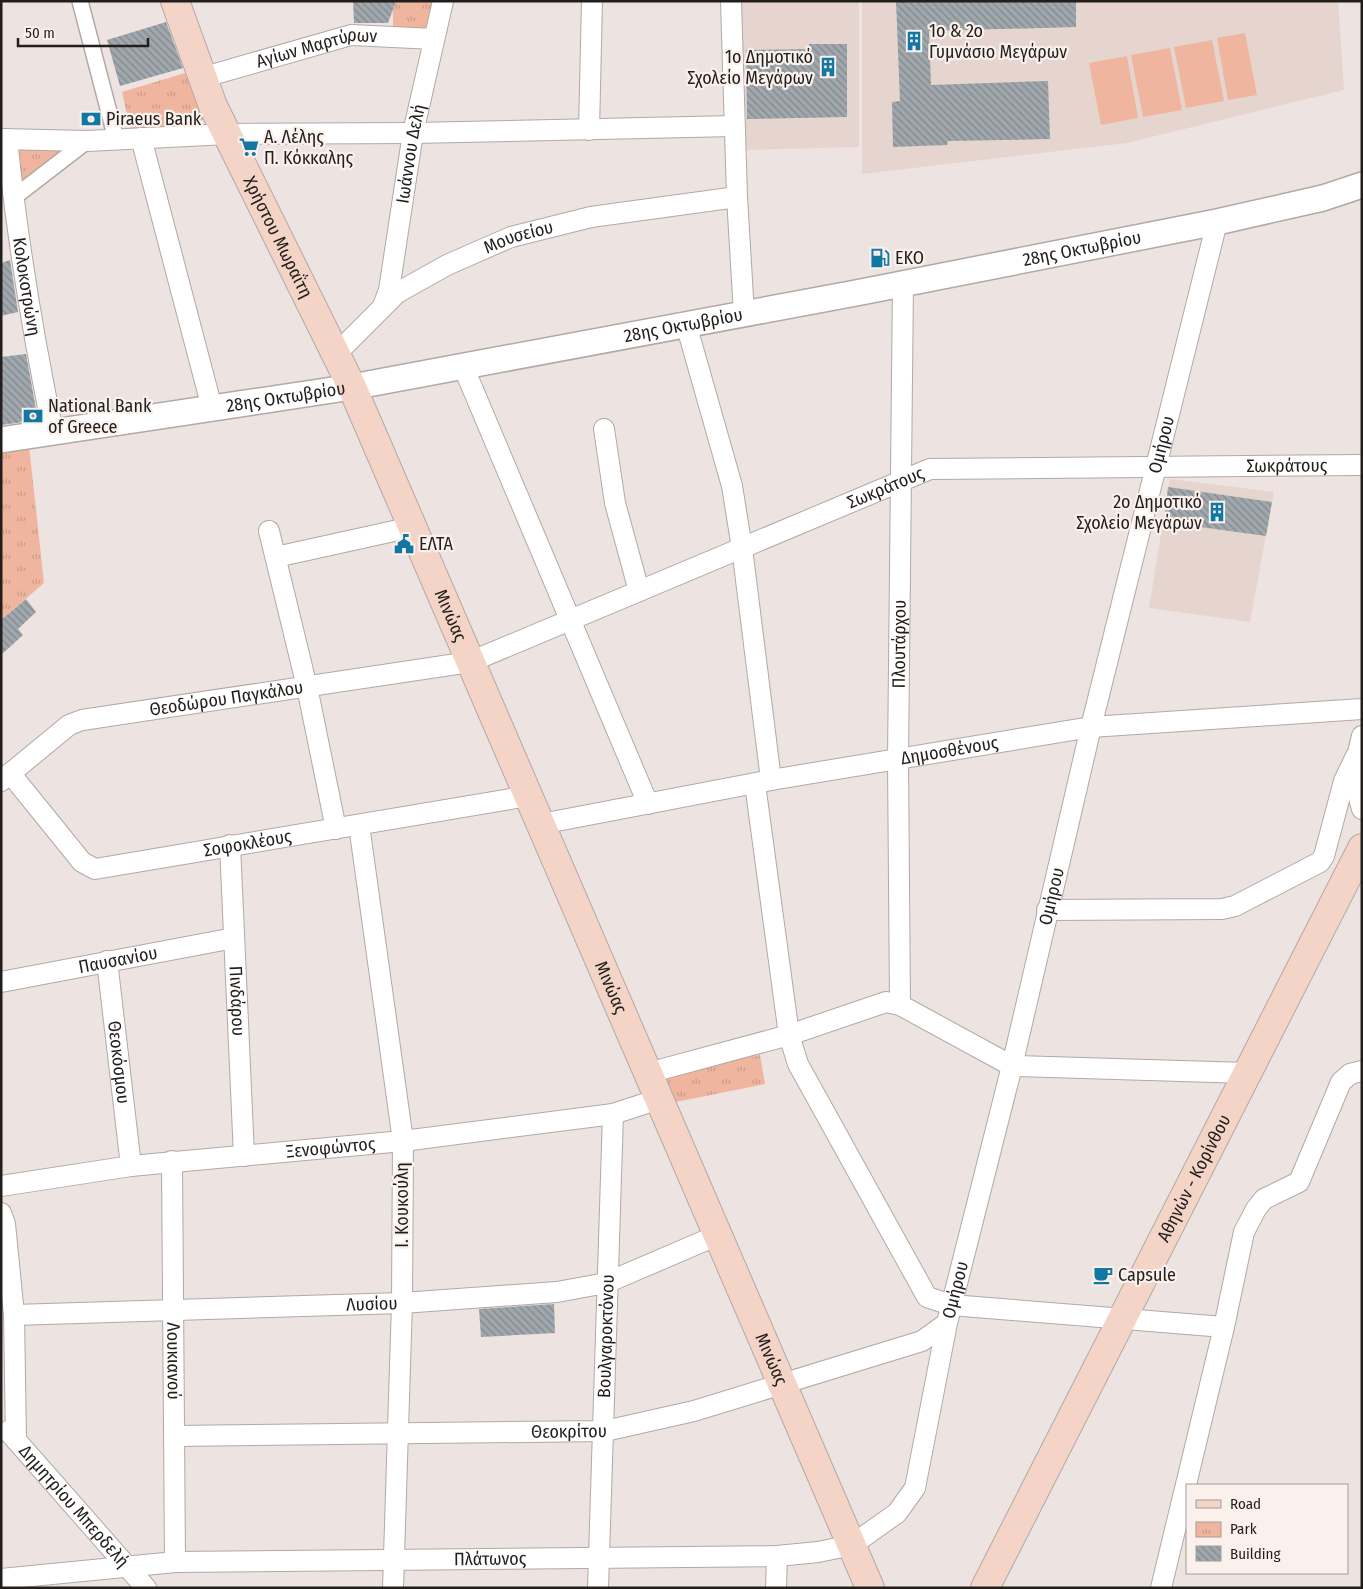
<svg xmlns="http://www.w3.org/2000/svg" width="1363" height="1589" font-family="'Fira Sans Condensed',sans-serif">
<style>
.built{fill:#e6d5ce}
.grass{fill:#efb59e}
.park{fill:url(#park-tufts)}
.building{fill:url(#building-back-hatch)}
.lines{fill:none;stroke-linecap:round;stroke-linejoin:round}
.pedestrian-casing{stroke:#b2a9a5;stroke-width:18}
.minor-casing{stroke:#b2a9a5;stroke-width:22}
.tertiary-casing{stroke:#b2a9a5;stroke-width:28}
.secondary-casing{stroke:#b2a9a5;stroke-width:30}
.pedestrian{stroke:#fff;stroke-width:15}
.minor{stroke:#fff;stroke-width:20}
.tertiary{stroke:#fff;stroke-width:25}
.secondary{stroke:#f3d4c6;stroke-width:28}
.labels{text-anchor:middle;stroke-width:4.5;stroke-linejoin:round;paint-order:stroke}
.poi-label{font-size:18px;fill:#211e1c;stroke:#faf1ed;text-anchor:start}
.street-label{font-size:18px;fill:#211e1c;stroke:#faf1ed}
</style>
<defs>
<pattern id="park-tufts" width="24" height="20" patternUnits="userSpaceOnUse" patternTransform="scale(1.25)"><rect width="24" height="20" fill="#efb59e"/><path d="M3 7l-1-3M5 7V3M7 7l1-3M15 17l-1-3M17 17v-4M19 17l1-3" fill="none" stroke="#cd9b88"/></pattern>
<pattern id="building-back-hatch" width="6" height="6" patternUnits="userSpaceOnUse" patternTransform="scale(1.25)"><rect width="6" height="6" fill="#a0a8ad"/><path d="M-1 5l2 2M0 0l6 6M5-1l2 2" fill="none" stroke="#82888c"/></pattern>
</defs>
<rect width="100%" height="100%" fill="#ede3e0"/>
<!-- built -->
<g class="built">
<polygon points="740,1 859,1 859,147 743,150"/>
<polygon points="862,1 1338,1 1344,90 1127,143 862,174"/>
<polygon points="1170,479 1274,492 1250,622 1149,608"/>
</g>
<!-- grass -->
<g class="grass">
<polygon points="1245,33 1257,95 1228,100 1217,38"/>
<polygon points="1212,40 1224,101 1186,108 1174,47"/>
<polygon points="1170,48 1182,110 1143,117 1131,55"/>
<polygon points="1127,56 1138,118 1101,125 1089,63"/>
</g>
<!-- park -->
<g class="park">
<polygon points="393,1 433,1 427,31 393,29"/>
<polygon points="185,73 205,119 192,124 131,133 122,92"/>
<polygon points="16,140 67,150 22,183"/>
<polygon points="29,446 44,583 1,620 1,449"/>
<polygon points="760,1055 765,1084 676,1102 665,1075"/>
</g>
<!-- building -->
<g class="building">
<polygon points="353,1 396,1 388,23 354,23"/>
<polygon points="896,1 1076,1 1076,27 929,31 931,85 1048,81 1050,139 948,141 947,145 893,147 892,102 900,101"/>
<polygon points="166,22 183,68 120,86 107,40"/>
<polygon points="809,44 847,44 847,117 747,119 746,50 809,49"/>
<polygon points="10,260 18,312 1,316 1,263"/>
<polygon points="26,354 38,420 1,425 1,357"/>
<polygon points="1168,487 1272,502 1266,536 1164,522"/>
<polygon points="26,599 36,612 18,629 23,635 1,655 1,620"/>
<polygon points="554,1304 555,1333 481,1337 479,1309"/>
</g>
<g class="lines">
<defs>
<g id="pedestrian">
<polyline points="80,1 116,139"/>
<polyline points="13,198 87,141"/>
</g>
<g id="minor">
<polyline points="731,1 737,197 744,314"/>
<path id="s1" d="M201 78 351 35 434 39"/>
<polyline points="589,130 592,1"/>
<polyline points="141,138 212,408"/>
<polyline points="1,139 87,141 228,134 413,133 734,126"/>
<path id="s2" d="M7 139C17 238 33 335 53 432"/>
<path id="s3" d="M383 306 389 290 413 133 443 1"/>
<polyline points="686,324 732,486 742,548 771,780"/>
<path id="s4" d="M335 355 397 293 447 265 511 237 591 217 737 197"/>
<polyline points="463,366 648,804"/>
<polyline points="604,429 615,503 639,591"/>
<polyline points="269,531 307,687 336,829"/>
<polyline points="276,557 412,527"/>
<path d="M1362 736C1355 760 1354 784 1362 809"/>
<path id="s5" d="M10 773 82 862 95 869 528 796"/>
<path id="s6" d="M1 781 69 725 82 720 470 662 930 469 1362 465"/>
<polyline points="755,784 789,1035 798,1064 927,1297 951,1305 1224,1327"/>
<path id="s7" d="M541 824 771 780 1091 727 1362 709"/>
<polyline points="359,825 403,1141 402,1303 393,1588"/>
<path id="s8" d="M230 845 244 1156"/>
<polyline points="1047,910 1222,909 1235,906 1320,862 1324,856 1344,781 1356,756"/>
<path id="s9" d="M107 961 131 1166"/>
<path id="s10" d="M1 982 234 938"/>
<path id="s11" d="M900 1005 898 760 903 283"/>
<polyline points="648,1073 789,1035 886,1002 900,1005 1012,1066 1247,1073"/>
<path id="s12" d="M172 1161 175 1562"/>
<path id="s13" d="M1 1186 131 1166 403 1141 613 1114 659 1099"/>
<polyline points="1,1213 5,1224 14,1315 16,1440"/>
<path id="s14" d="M14 1315 402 1303 557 1292 606 1283 718 1235"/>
<path id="s15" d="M8 1431 146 1588"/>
<path id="s16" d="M174 1436 605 1431 694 1411 922 1341 947 1323"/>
<path id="s17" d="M1 1579 175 1562 777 1556 818 1552 852 1545 897 1513 915 1488 947 1323 1012 1066 1091 727 1217 222"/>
<path id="s18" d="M598 1588 613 1114"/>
<polyline points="776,1588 777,1556"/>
<polyline points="1161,1588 1224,1327 1244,1232 1256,1209 1264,1199 1299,1182 1341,1082 1350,1074 1362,1071"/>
</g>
<g id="tertiary">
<path id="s19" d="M1 440 352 387 856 293 1217 222 1323 198 1362 185"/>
</g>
<g id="secondary">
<path id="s20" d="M175 1 213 106 352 387 870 1588"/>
<path id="s21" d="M985 1588 1362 848"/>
</g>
</defs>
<!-- pedestrian casing -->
<use href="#pedestrian" class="pedestrian-casing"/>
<!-- minor casing -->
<use href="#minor" class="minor-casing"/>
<!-- tertiary casing -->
<use href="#tertiary" class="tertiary-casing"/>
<!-- secondary casing -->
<use href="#secondary" class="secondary-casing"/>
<!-- pedestrian -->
<use href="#pedestrian" class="pedestrian"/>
<!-- minor -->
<use href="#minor" class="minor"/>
<!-- tertiary -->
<use href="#tertiary" class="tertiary"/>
<!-- secondary -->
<use href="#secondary" class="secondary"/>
</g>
<!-- icons -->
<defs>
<symbol id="building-bare" viewBox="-9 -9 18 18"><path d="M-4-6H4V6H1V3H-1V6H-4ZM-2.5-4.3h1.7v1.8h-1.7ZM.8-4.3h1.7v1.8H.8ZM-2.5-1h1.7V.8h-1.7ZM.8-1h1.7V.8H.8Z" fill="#1277a3" stroke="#faf1ed" stroke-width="2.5" paint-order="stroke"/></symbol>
<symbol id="bank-bare" viewBox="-9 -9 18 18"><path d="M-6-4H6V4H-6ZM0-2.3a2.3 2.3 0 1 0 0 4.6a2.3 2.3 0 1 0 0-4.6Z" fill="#1277a3" stroke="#faf1ed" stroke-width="2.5" paint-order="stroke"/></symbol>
<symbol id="supermarket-bare" viewBox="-9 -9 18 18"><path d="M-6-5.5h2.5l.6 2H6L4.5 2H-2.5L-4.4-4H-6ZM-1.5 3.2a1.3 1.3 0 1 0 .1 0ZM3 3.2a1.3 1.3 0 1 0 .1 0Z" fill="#1277a3" stroke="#faf1ed" stroke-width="2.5" paint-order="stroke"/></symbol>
<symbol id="fuel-bare" viewBox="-9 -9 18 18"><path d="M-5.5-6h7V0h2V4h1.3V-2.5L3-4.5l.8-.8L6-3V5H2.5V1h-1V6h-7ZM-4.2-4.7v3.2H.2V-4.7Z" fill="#1277a3" stroke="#faf1ed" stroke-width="2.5" paint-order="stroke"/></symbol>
<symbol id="civic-bare" viewBox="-9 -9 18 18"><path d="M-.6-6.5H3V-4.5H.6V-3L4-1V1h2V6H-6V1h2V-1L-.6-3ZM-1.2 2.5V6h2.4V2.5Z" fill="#1277a3" stroke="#faf1ed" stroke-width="2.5" paint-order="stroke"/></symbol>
<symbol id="cafe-bare" viewBox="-9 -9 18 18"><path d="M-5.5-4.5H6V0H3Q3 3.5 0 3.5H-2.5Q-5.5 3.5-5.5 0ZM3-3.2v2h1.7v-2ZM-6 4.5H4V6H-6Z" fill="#1277a3" stroke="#faf1ed" stroke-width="2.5" paint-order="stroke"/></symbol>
</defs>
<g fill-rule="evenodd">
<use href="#building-bare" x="900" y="27" width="28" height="28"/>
<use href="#building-bare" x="814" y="53" width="28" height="28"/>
<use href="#bank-bare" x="77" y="105" width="28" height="28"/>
<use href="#supermarket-bare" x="235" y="133" width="28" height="28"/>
<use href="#fuel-bare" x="866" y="244" width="28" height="28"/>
<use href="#bank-bare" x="19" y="402" width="28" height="28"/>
<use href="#building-bare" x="1203" y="498" width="28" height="28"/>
<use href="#civic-bare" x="390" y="530" width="28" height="28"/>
<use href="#cafe-bare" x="1089" y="1261" width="28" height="28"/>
</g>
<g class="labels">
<!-- poi labels -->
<g class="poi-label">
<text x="929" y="37">1ο &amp; 2ο<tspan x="929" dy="21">Γυμνάσιο Μεγάρων</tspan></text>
<text x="813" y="63" text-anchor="end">1ο Δημοτικό<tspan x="813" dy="21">Σχολείο Μεγάρων</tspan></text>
<text x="106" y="125">Piraeus Bank</text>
<text x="264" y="143">Α. Λέλης<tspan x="264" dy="21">Π. Κόκκαλης</tspan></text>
<text x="895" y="264">EKO</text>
<text x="48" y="412">National Bank<tspan x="48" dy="21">of Greece</tspan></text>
<text x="1202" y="508" text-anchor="end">2ο Δημοτικό<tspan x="1202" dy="21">Σχολείο Μεγάρων</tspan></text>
<text x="419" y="550">ΕΛΤΑ</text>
<text x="1118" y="1281">Capsule</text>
</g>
<!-- street labels -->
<g class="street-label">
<text dy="6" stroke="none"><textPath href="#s1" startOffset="120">Αγίων Μαρτύρων</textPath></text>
<text dy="6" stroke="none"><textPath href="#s3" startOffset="155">Ιωάννου Δελή</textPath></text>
<text dy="6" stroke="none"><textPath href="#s20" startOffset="258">Χρήστου Μωραΐτη</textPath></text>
<text dy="6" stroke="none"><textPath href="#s4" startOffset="222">Μουσείου</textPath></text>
<text dy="6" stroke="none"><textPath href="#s19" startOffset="1098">28ης Οκτωβρίου</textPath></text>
<text dy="6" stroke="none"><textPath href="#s2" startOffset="149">Κολοκοτρώνη</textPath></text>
<text dy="6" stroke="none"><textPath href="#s19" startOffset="692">28ης Οκτωβρίου</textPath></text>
<text dy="6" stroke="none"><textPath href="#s19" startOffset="288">28ης Οκτωβρίου</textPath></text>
<text dy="6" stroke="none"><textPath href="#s17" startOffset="2011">Ομήρου</textPath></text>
<text dy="6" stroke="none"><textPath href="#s6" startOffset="1350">Σωκράτους</textPath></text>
<text dy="6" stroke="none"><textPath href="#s6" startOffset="945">Σωκράτους</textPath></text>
<text dy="6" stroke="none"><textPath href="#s20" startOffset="674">Μινώας</textPath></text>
<text dy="6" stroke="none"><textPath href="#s11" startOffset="361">Πλουτάρχου</textPath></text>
<text dy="6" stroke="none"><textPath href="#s6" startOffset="248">Θεοδώρου Παγκάλου</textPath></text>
<text dy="6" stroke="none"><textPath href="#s7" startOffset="415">Δημοσθένους</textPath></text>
<text dy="6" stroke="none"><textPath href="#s5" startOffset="284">Σοφοκλέους</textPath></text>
<text dy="6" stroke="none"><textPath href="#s17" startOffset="1546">Ομήρου</textPath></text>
<text dy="6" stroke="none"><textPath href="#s10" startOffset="119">Παυσανίου</textPath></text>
<text dy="6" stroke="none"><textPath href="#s20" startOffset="1079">Μινώας</textPath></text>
<text dy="6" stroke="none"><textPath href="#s8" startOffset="156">Πινδάρου</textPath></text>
<text dy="6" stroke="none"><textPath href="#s9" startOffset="102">Θεοκόσμου</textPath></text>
<text dy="6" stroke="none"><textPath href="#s13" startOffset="332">Ξενοφώντος</textPath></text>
<text dy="6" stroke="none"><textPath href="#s21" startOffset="460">Αθηνών - Κορίνθου</textPath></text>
<text transform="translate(402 1205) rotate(-90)" y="6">Ι. Κουκούλη</text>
<text dy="6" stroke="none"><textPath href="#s17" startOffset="1141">Ομήρου</textPath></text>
<text dy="6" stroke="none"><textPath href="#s14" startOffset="358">Λυσίου</textPath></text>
<text dy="6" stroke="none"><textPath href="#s18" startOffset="252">Βουλγαροκτόνου</textPath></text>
<text dy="6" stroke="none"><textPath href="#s20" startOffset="1484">Μινώας</textPath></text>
<text dy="6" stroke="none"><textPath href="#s12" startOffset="200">Λουκιανού</textPath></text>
<text dy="6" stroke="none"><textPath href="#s16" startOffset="395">Θεοκρίτου</textPath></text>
<text dy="6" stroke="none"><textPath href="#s15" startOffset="100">Δημητρίου Μπερδελή</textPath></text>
<text dy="6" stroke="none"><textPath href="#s17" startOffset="490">Πλάτωνος</textPath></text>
</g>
</g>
<!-- border -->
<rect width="1363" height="1589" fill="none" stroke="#211e1c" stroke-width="5"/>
<!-- legend -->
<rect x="1186" y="1484" width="162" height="90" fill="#faf1ed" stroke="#a39d99"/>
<rect x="1196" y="1500" width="25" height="8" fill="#f3d4c6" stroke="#a39d99"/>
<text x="1230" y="1509" font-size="15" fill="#211e1c">Road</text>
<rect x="1196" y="1522" width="25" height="15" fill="url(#park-tufts)" stroke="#a39d99"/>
<text x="1230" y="1534" font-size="15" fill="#211e1c">Park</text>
<rect x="1196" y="1546" width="25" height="15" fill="url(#building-back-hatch)" stroke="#a39d99"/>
<text x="1230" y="1559" font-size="15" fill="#211e1c">Building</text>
<!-- scale -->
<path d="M18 38v8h130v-8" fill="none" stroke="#211e1c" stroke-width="2.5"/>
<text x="25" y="38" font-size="15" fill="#211e1c" stroke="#faf1ed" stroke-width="4" paint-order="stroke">50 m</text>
</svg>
